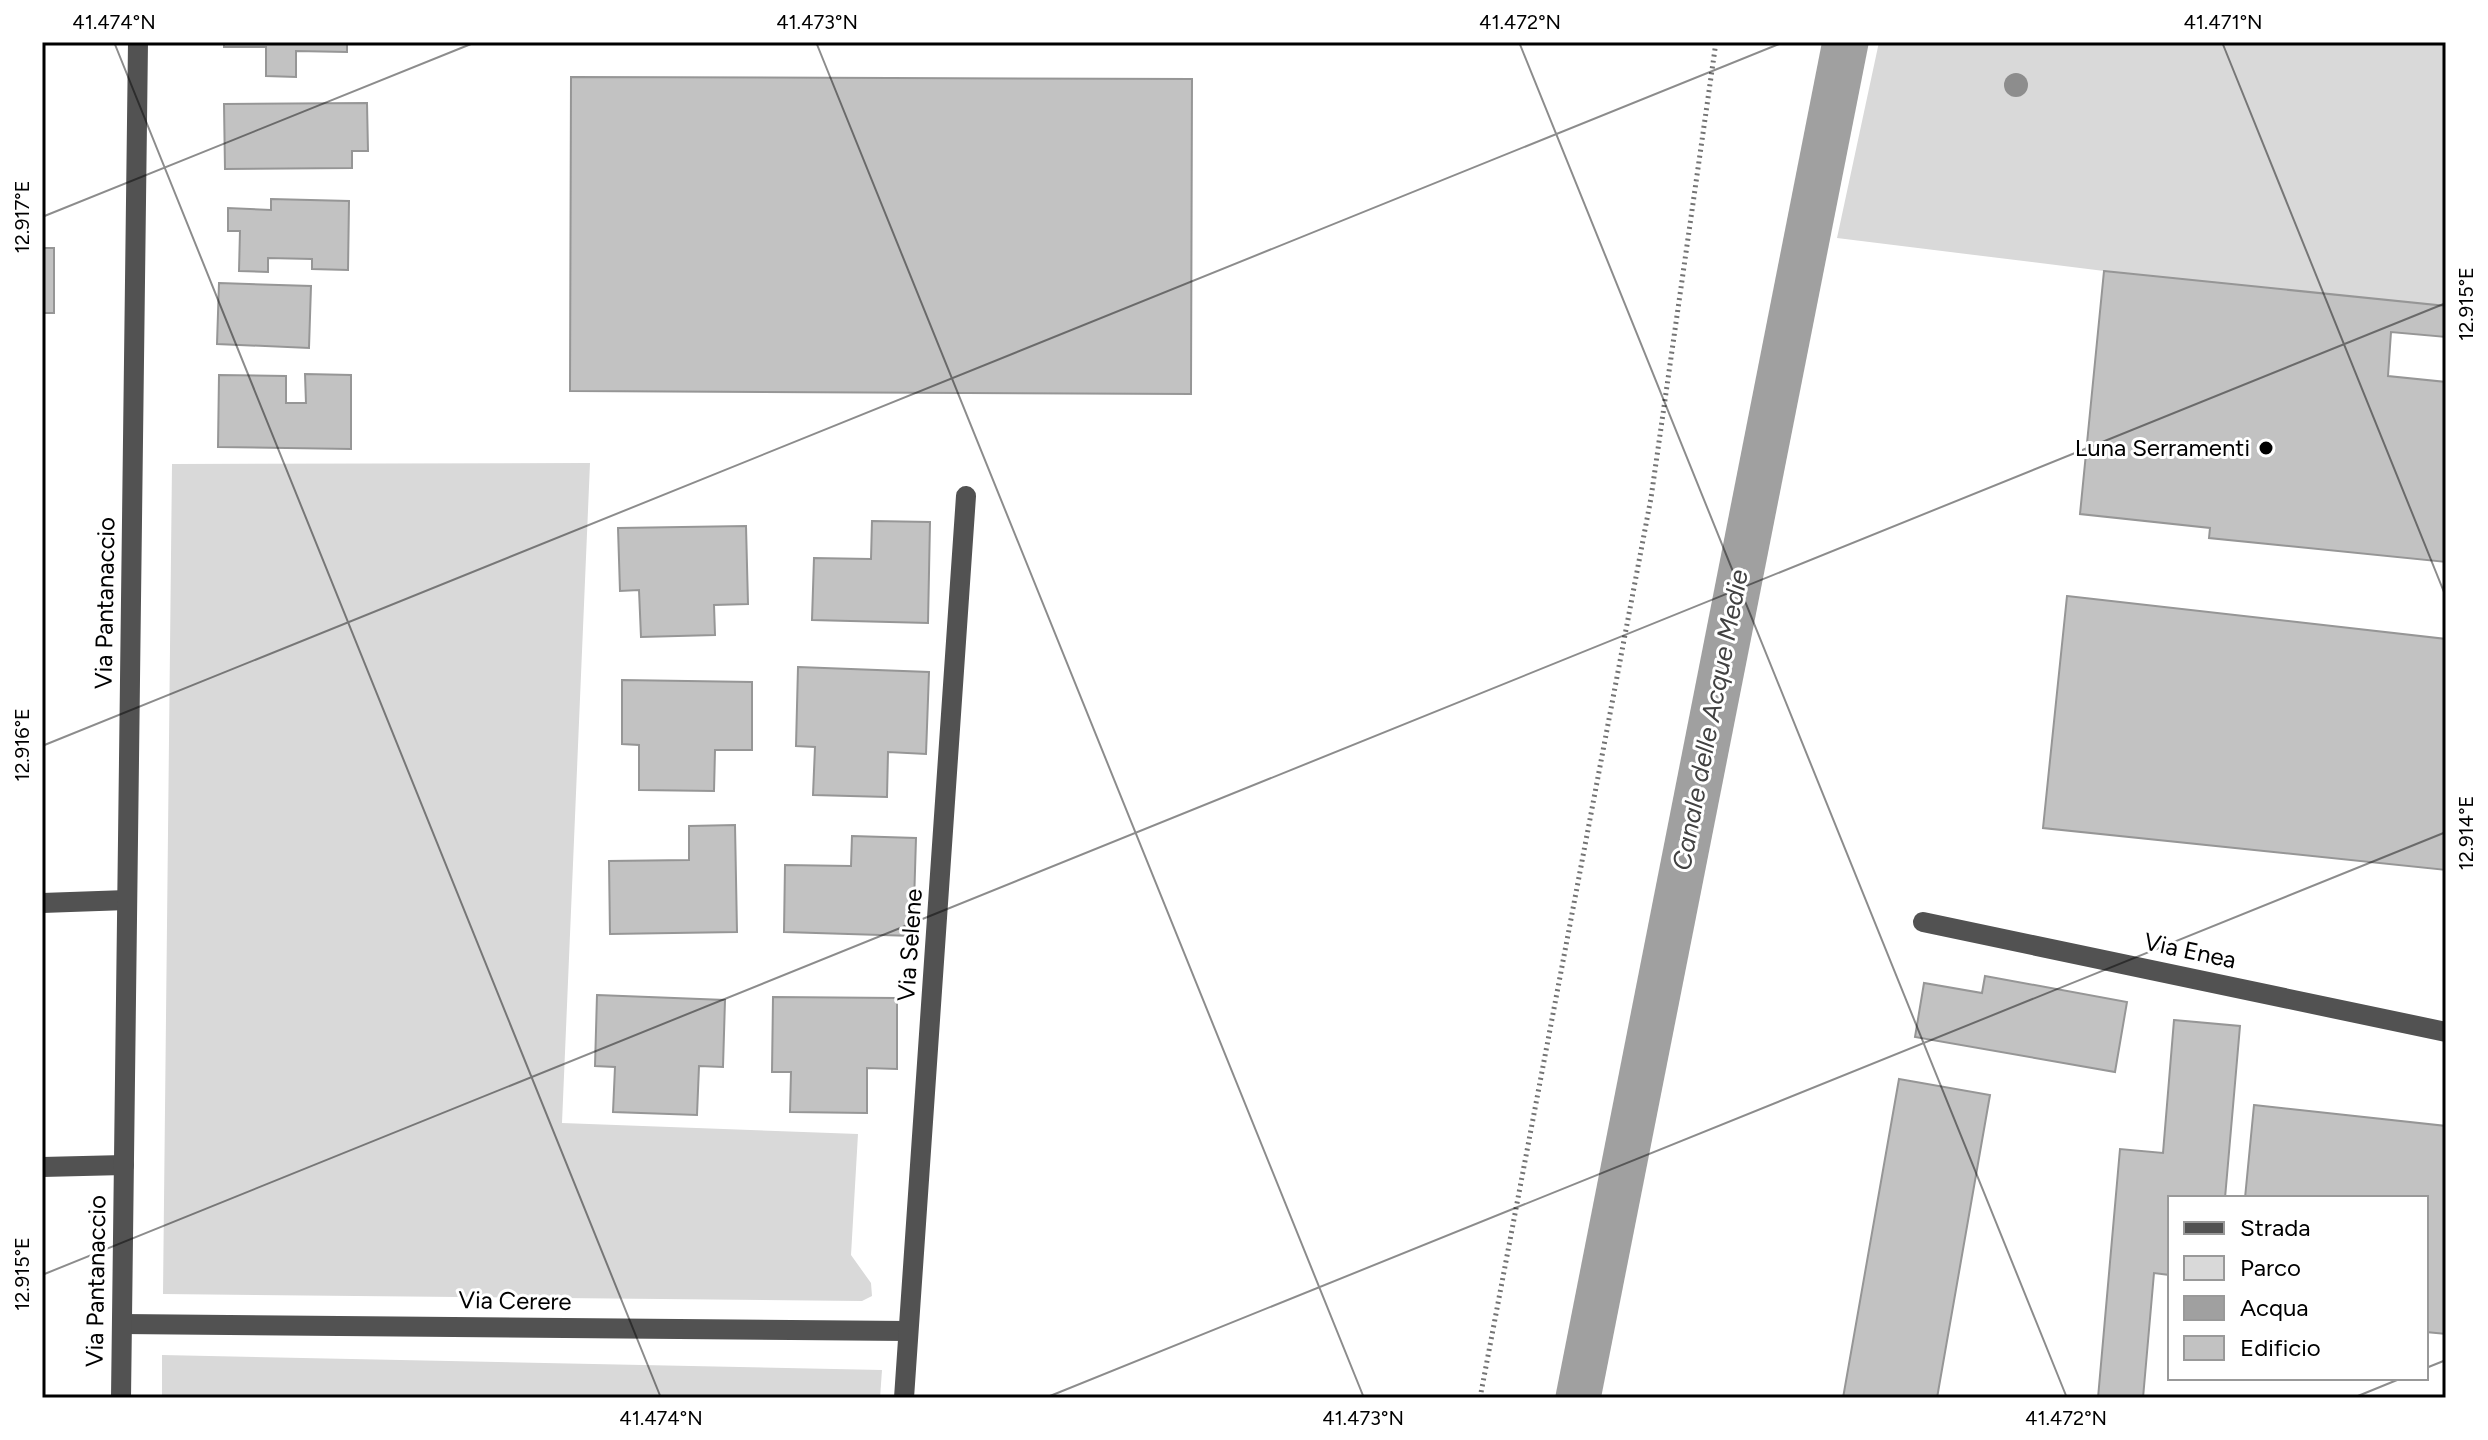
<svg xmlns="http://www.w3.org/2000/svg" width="2488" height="1440" font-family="Figtree,sans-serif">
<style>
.green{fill:#d9d9d9}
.water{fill:#a0a0a0}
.building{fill:#c2c2c2;stroke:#969696;stroke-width:2}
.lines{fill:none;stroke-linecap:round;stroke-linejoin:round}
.path{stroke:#747474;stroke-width:5;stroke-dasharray:2 4;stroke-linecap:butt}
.minor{stroke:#525252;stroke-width:20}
.tree{fill:#8d8d8d}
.ticks{fill:none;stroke:#000;stroke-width:2;stroke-opacity:0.45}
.poi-dot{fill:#000;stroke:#fff;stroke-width:3}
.labels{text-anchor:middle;stroke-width:6;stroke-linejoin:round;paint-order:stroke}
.poi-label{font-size:24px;fill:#000;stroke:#fff;text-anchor:end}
.street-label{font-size:24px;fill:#000;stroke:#fff}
.water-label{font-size:26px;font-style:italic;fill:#414141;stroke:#fff}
.neatline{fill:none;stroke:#000;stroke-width:3}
.ticks-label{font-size:20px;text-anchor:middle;fill:#000}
</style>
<rect width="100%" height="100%" fill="#fff"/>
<!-- green -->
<g class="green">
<polygon points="1879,42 2446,42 2446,306 2104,271 1837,238"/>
<polygon points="590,463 562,1123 858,1134 851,1255 871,1283 872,1296 862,1301 163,1294 172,464"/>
<polygon points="162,1355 882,1370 880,1398 162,1398"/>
</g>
<!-- water -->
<polygon class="water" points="1822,42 1869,42 1601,1398 1555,1398"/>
<!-- building -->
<g class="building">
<polygon points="224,42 347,42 347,52 296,51 296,77 266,76 266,47 224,47"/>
<polygon points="571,77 1192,79 1191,394 570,391"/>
<polygon points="367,103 368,151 352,151 352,168 225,169 224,104"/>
<polygon points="271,199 349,201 348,270 312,269 312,259 268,258 268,272 239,271 240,231 228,231 228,208 271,210"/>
<rect x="42" y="248" width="12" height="65"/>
<polygon points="2104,271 2446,306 2446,337 2391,332 2388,376 2446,382 2446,562 2209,538 2210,528 2080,514"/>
<polygon points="219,283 311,286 309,348 217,344"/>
<polygon points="305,374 351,375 351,449 218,447 219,375 286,376 286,403 306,403"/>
<polygon points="872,521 930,522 928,623 812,620 814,558 871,559"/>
<polygon points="746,526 748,604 714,605 715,635 641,637 639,590 620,591 618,528"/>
<polygon points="2067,596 2446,639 2446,870 2043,828"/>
<polygon points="798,667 929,672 926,754 888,752 887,797 813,795 815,747 796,746"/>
<polygon points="622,680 752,682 752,750 715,750 714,791 639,790 639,745 622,744"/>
<polygon points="735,825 737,932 610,934 609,861 689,860 689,826"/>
<polygon points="852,836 916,838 913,936 784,932 785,865 851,866"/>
<polygon points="1985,976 2127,1002 2115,1072 1915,1037 1924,983 1982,993"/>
<polygon points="597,995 725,1000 723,1067 699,1066 697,1115 613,1112 615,1067 595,1066"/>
<polygon points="773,997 897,998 897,1069 867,1068 867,1113 790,1112 791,1072 772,1072"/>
<polygon points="2174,1020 2240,1026 2225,1198 2170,1198 2170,1275 2154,1273 2143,1398 2098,1398 2120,1149 2163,1153"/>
<polygon points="1899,1079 1990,1095 1937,1398 1843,1398"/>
<polygon points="2254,1105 2446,1126 2446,1334 2426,1332 2426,1198 2245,1198"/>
</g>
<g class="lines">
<!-- path -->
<polyline class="path" points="1480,1398 1651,498 1716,42"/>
<!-- minor -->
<g class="minor">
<polyline points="42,903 127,900"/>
<polyline points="1923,922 2446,1032"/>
<polyline points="42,1167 124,1165"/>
<polyline points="122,1324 908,1331"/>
<polyline points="121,1398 138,42"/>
<polyline points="904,1398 966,496"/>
</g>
</g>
<!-- trees -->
<circle class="tree" cx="2016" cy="85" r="12"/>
<!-- ticks -->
<path class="ticks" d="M114 42 661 1398M816 42 1364 1398M1519 42 2067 1398M2222 42 2446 597M42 217 476 42M42 746 1784 42M42 1275 2446 303M2426 1368 2446 1360M1045 1398 2446 832M2353 1398 2402 1378"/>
<!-- markers -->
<circle class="poi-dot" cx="2266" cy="448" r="8"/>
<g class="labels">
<!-- poi labels -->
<g class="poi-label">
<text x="2250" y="456">Luna Serramenti</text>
</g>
<!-- street labels -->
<g class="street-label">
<text transform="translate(105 603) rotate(-89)" y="8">Via Pantanaccio</text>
<text transform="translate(910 945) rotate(-86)" y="8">Via Selene</text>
<text transform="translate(2190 951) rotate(12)" y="8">Via Enea</text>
<text transform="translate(96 1281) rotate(-89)" y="8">Via Pantanaccio</text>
<text transform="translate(515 1301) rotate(1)" y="8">Via Cerere</text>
</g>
<!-- water labels -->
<g class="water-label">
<text transform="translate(1710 720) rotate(-79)" y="9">Canale delle Acque Medie</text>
</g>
</g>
<!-- border -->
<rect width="2488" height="1440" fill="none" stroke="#ffffff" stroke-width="88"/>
<!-- legend -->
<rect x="2168" y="1196" width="260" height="184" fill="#ffffff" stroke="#999999" stroke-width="2"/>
<rect x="2184" y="1222" width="40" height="12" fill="#525252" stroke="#999999" stroke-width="2"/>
<text x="2240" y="1236" font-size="24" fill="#000000">Strada</text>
<rect x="2184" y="1256" width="40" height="24" fill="#d9d9d9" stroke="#999999" stroke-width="2"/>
<text x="2240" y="1276" font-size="24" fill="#000000">Parco</text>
<rect x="2184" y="1296" width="40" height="24" fill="#a0a0a0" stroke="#999999" stroke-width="2"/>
<text x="2240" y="1316" font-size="24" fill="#000000">Acqua</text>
<rect x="2184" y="1336" width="40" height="24" fill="#c2c2c2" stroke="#999999" stroke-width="2"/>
<text x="2240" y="1356" font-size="24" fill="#000000">Edificio</text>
<rect x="44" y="44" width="2400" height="1352" class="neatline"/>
<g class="ticks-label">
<text x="114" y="29">41.474°N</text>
<text x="817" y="29">41.473°N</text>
<text x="1520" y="29">41.472°N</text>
<text x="2223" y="29">41.471°N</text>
<text transform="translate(22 217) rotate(-90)" y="7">12.917°E</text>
<text transform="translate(2466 304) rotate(-90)" y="7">12.915°E</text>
<text transform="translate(22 745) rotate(-90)" y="7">12.916°E</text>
<text transform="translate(2466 833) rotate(-90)" y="7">12.914°E</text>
<text transform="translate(22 1274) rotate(-90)" y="7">12.915°E</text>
<text x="661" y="1425">41.474°N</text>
<text x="1363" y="1425">41.473°N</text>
<text x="2066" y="1425">41.472°N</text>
</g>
</svg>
